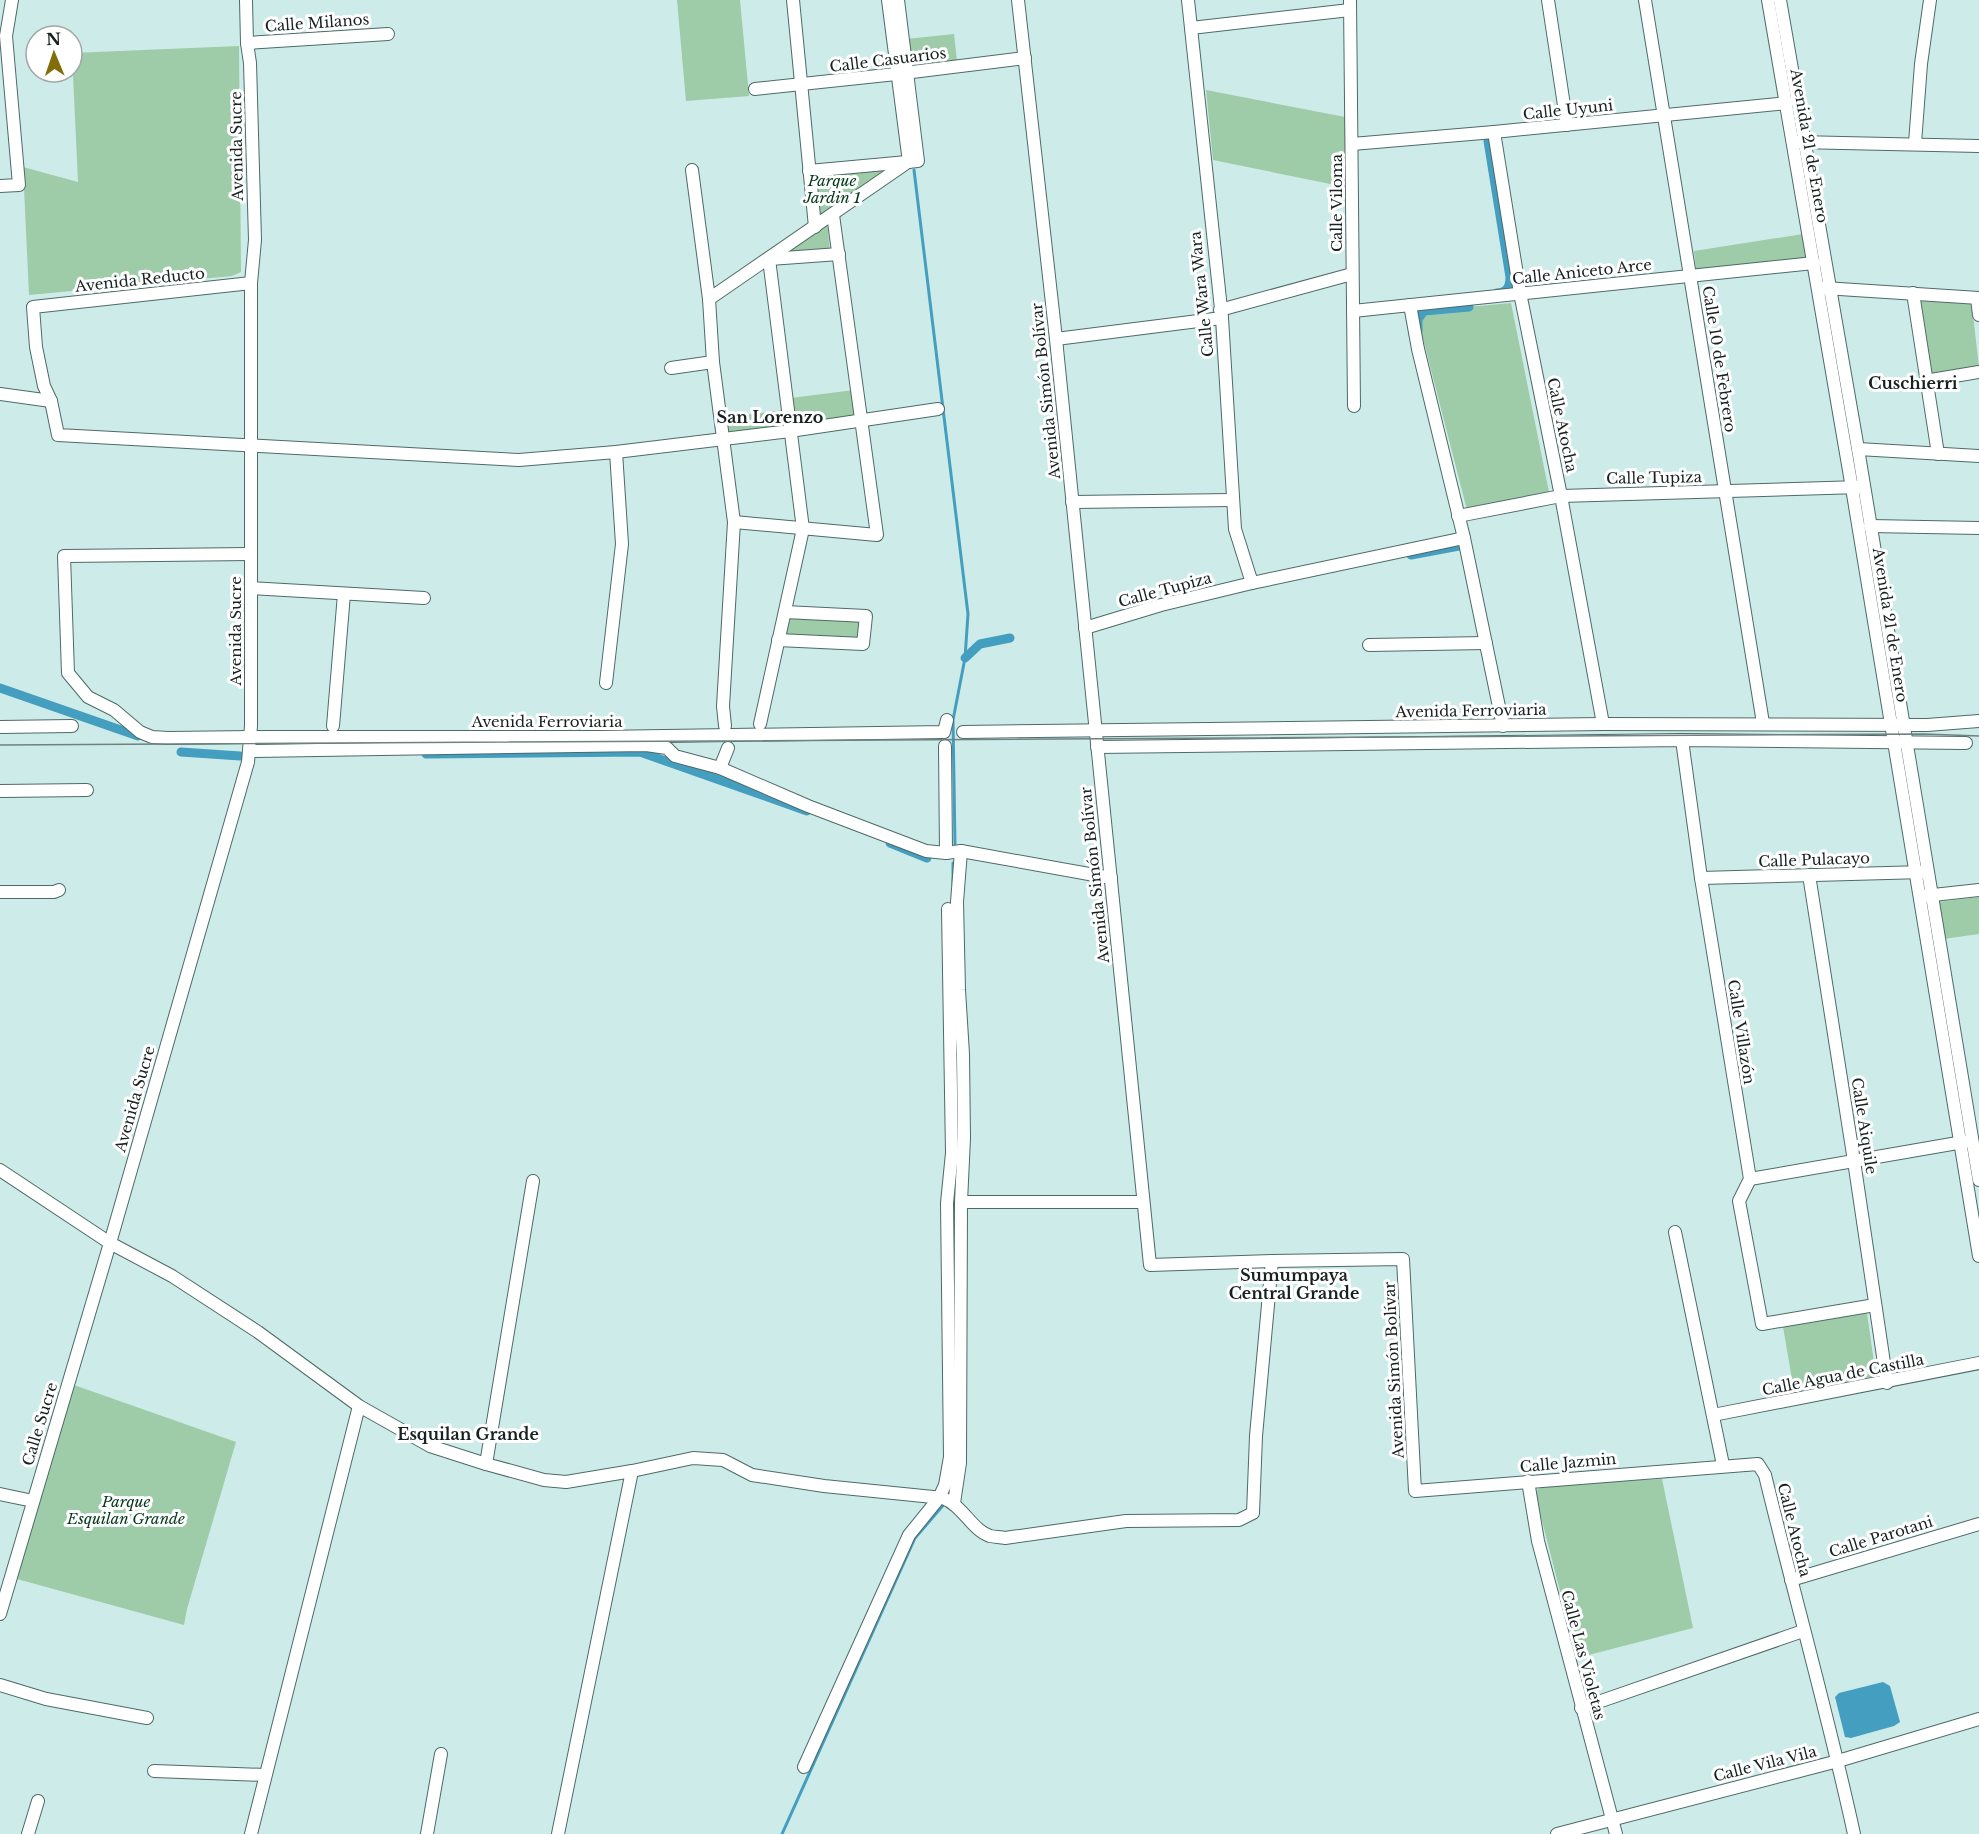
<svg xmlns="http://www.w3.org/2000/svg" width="1979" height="1834" font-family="'Libre Baskerville',serif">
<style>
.green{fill:#9ecba8}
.water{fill:#449ebf}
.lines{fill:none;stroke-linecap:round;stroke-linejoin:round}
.stream{stroke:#449ebf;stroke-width:3}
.canal{stroke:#449ebf;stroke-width:9}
.minor-casing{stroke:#4e6a67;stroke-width:14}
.minor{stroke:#fff;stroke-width:12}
.tram{stroke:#6e8280;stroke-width:1.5}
.labels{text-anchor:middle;stroke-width:6;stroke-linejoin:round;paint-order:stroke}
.street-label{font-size:15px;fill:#162120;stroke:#fff}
.park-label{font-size:15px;font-style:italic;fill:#033819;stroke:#fff}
.neighbourhood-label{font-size:16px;font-weight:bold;fill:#162120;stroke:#fff}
</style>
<rect width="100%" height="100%" fill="#cdece9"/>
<!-- green -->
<g class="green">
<polygon points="677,0 740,0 749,96 686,101"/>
<polygon points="954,34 957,61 909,66 906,39"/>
<polygon points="239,46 241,272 232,276 29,295 23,167 78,182 72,53"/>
<polygon points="1206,90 1345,117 1345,187 1213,160"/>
<polygon points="887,170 821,215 818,212 814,180 819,175"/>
<polygon points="827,223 830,252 788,253"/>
<polygon points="1803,234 1807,256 1803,259 1699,270 1696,269 1694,251"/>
<polygon points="1923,301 1970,304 1972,306 1979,367 1934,375 1931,374 1919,302"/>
<polygon points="1511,303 1549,492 1467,510 1418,319 1424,311"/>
<polygon points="854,390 857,419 795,427 791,398"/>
<polygon points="784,410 786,427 724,435 722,418"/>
<polygon points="786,618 855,619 861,626 861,632 855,639 786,636 784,632"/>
<polygon points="1979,897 1979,934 1943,939 1938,902"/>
<polygon points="1867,1313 1876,1376 1794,1391 1783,1327"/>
<polygon points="74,1385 236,1442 187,1609 184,1625 17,1579"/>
<polygon points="1662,1479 1693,1628 1577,1658 1536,1497 1537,1490 1544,1485"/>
</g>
<!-- water -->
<polygon class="water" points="1883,1682 1890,1686 1900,1722 1894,1726 1851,1738 1845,1737 1835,1697 1839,1693"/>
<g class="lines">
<!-- stream -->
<g class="stream">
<polyline points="914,170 968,614 965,658 953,720 955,844"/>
<polyline points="953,863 953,885"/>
<polyline points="954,1281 955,1179"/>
<polyline points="782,1834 915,1538 946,1502"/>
</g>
<!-- canal -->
<g class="canal">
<path d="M1488 141 1510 277C1510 287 1507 292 1497 293"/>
<polyline points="1418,331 1418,319 1424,311 1469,307"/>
<polyline points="1411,555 1459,546"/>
<polyline points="965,658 980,644 1010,638"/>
<polyline points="0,688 138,736"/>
<polyline points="181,752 240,756"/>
<polyline points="426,754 640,752 807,811"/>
<polyline points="890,843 927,858"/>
</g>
<defs>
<g id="minor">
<polyline points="793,0 815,227"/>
<polyline points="888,0 909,162"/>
<path d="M1018 0 1056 339 1150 1265 1272 1261 1403 1259 1415 1491 1758 1464 1765 1475C1794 1595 1828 1714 1854 1834"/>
<polyline points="1188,0 1222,318 1235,529 1252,583"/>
<polyline points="1350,0 1354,406"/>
<polyline points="1548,0 1567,125"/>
<polyline points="1645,0 1763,723"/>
<polyline points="1768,0 1852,488 1979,1256"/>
<polyline points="1780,0 1858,449 1979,1180"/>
<polyline points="1191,28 1350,10"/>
<polyline points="247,43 388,34"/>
<polyline points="755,89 896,74 1025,58"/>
<polyline points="1494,132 1520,293 1561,496 1603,724"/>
<polyline points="1797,142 1979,146"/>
<polyline points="1915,143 1921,64 1930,0"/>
<polyline points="1352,144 1494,132 1787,103"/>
<polyline points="692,170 709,299 713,362 734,522 723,706 725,726"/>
<polyline points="809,171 918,161 898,0"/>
<polyline points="0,186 19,185 6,36 12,0"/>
<polyline points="770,259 839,254"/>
<polyline points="251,283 33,307 36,347 44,386 51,401 58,435 519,460 616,452 790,431 938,409"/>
<polyline points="1824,288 1979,298"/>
<polyline points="1913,293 1938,454"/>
<polyline points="1977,298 1979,315"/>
<polyline points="709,299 905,164"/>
<polyline points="1410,305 1418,349 1464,538 1503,726"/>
<polyline points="1220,310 1352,274"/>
<polyline points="1353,311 1814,263"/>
<polyline points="1056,339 1222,318"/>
<polyline points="671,368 713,362"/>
<polyline points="1925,381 1979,372"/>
<polyline points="0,394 51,401"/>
<polyline points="1858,449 1979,456"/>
<polyline points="1072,502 1233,500"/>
<polyline points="1458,516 1561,496 1860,487"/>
<polyline points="734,522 877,535 833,215"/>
<polyline points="1870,526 1979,528"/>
<polyline points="251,554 64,556 68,673 88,697 114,710 140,732 152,737 168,738 251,737 599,737 944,732 947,720"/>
<polyline points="251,588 424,598"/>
<polyline points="1085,628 1161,605 1252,583 1464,538"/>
<polyline points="778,640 863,644 866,616 785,612"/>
<polyline points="1369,645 1486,643"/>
<polyline points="606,683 622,544 616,452"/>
<polyline points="760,724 803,529 769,259"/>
<polyline points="333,726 344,594"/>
<polyline points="0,727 72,726"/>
<polyline points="963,732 1603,724 1927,725 1979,721"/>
<polyline points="1682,740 1701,878 1750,1179 1739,1201 1762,1324 1875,1305"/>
<polyline points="945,746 946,853"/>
<polyline points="1097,747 1682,740 1966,743"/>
<polyline points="249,751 646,745 667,748 675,756 720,768 808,806 926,851 946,853 961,851 1111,878"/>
<polyline points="720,768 728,748"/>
<polyline points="0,791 87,790"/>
<polyline points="1809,875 1854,1161 1887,1383"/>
<polyline points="1701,878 1924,872"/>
<polyline points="0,892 54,892 59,890"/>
<polyline points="1924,896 1979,890"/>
<path d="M0 1170 110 1243 172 1276 258 1332 359 1406 430 1446 486 1464 544 1480 566 1482 632 1471 693 1458 723 1460 752 1475 824 1486 943 1498C963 1506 972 1530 990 1536 995 1537 1001 1537 1005 1538L1126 1521 1239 1520 1253 1513 1256 1436 1272 1261"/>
<polyline points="1750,1179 1969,1141"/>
<polyline points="961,1202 1143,1202"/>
<polyline points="1675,1232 1723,1465"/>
<polyline points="1713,1415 1979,1363"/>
<polyline points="486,1464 533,1181"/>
<polyline points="1528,1481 1538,1541 1616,1834"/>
<polyline points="0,1494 33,1501"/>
<polyline points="954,1503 960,1463 961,1202 964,1138 963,1054 959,990 957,902 961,851"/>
<polyline points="1791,1580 1979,1524"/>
<polyline points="0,1614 110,1243 248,762 251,726 251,283 255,240 250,63 247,43 246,0"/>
<polyline points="0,1685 46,1699 147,1718"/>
<polyline points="1581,1708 1803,1631"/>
<polyline points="804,1767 909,1535 939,1498 945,1485 950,1457 947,1203 952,1153 948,909"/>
<polyline points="154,1771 265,1775"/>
<polyline points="28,1834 38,1801"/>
<polyline points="251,1834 359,1406"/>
<polyline points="427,1834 441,1754"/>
<polyline points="558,1834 632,1471"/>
<polyline points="1557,1834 1838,1761 1979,1719"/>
</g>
</defs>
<!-- minor casing -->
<use href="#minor" class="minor-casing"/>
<!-- minor -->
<use href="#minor" class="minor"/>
<!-- tram -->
<polyline class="tram" points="0,745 1924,734 1979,736"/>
</g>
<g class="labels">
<!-- street labels -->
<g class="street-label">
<text transform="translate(317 23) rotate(-4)" y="5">Calle Milanos</text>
<text transform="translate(888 60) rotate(-7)" y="5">Calle Casuarios</text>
<text transform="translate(1568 110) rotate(-6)" y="5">Calle Uyuni</text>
<text transform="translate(237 146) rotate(-91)" y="5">Avenida Sucre</text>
<text transform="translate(1809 146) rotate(80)" y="5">Avenida 21 de Enero</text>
<text transform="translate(1337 203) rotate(-90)" y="5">Calle Viloma</text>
<text transform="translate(1582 272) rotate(-6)" y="5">Calle Aniceto Arce</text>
<text transform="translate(140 280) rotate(-6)" y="5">Avenida Reducto</text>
<text transform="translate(1202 294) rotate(-96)" y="5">Calle Wara Wara</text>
<text transform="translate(1719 359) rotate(81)" y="5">Calle 10 de Febrero</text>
<text transform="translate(1046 391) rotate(-96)" y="5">Avenida Simón Bolívar</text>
<text transform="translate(1562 425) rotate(78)" y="5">Calle Atocha</text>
<text transform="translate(1654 478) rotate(-1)" y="5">Calle Tupiza</text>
<text transform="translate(1165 590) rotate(-15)" y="5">Calle Tupiza</text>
<text transform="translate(1890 625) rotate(81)" y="5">Avenida 21 de Enero</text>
<text transform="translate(236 631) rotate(-90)" y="5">Avenida Sucre</text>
<text transform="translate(1471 711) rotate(-1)" y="5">Avenida Ferroviaria</text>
<text x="547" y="727">Avenida Ferroviaria</text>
<text transform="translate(1814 860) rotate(-2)" y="5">Calle Pulacayo</text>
<text transform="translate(1095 875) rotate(-96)" y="5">Avenida Simón Bolívar</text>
<text transform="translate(1741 1032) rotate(81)" y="5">Calle Villazón</text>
<text transform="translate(135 1099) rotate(-74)" y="5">Avenida Sucre</text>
<text transform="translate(1864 1126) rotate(81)" y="5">Calle Aiquile</text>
<text transform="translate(1394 1370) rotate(-93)" y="5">Avenida Simón Bolívar</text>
<text transform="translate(1843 1375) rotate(-11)" y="5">Calle Agua de Castilla</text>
<text transform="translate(40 1424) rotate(-73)" y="5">Calle Sucre</text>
<text transform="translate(1568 1463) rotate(-5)" y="5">Calle Jazmin</text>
<text transform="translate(1794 1530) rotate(76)" y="5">Calle Atocha</text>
<text transform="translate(1881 1537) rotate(-17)" y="5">Calle Parotani</text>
<text transform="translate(1583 1655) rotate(75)" y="5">Calle Las Violetas</text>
<text transform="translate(1765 1764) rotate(-14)" y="5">Calle Vila Vila</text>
</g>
<!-- park labels -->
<g class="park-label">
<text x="832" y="186">Parque<tspan x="832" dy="17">Jardin 1</tspan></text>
<text x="126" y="1507">Parque<tspan x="126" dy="17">Esquilan Grande</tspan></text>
</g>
<!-- neighbourhood labels -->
<g class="neighbourhood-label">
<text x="1913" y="389">Cuschierri</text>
<text x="770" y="423">San Lorenzo</text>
<text x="1294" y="1281">Sumumpaya<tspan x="1294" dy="18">Central Grande</tspan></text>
<text x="468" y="1440">Esquilan Grande</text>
</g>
</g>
<!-- north arrow -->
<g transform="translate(54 54) rotate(358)"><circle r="28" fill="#ffffff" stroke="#a2a6a6" stroke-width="1.5"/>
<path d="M0-4.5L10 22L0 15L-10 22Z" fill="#816e0b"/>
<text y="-9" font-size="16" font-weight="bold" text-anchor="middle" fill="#162120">N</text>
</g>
</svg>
